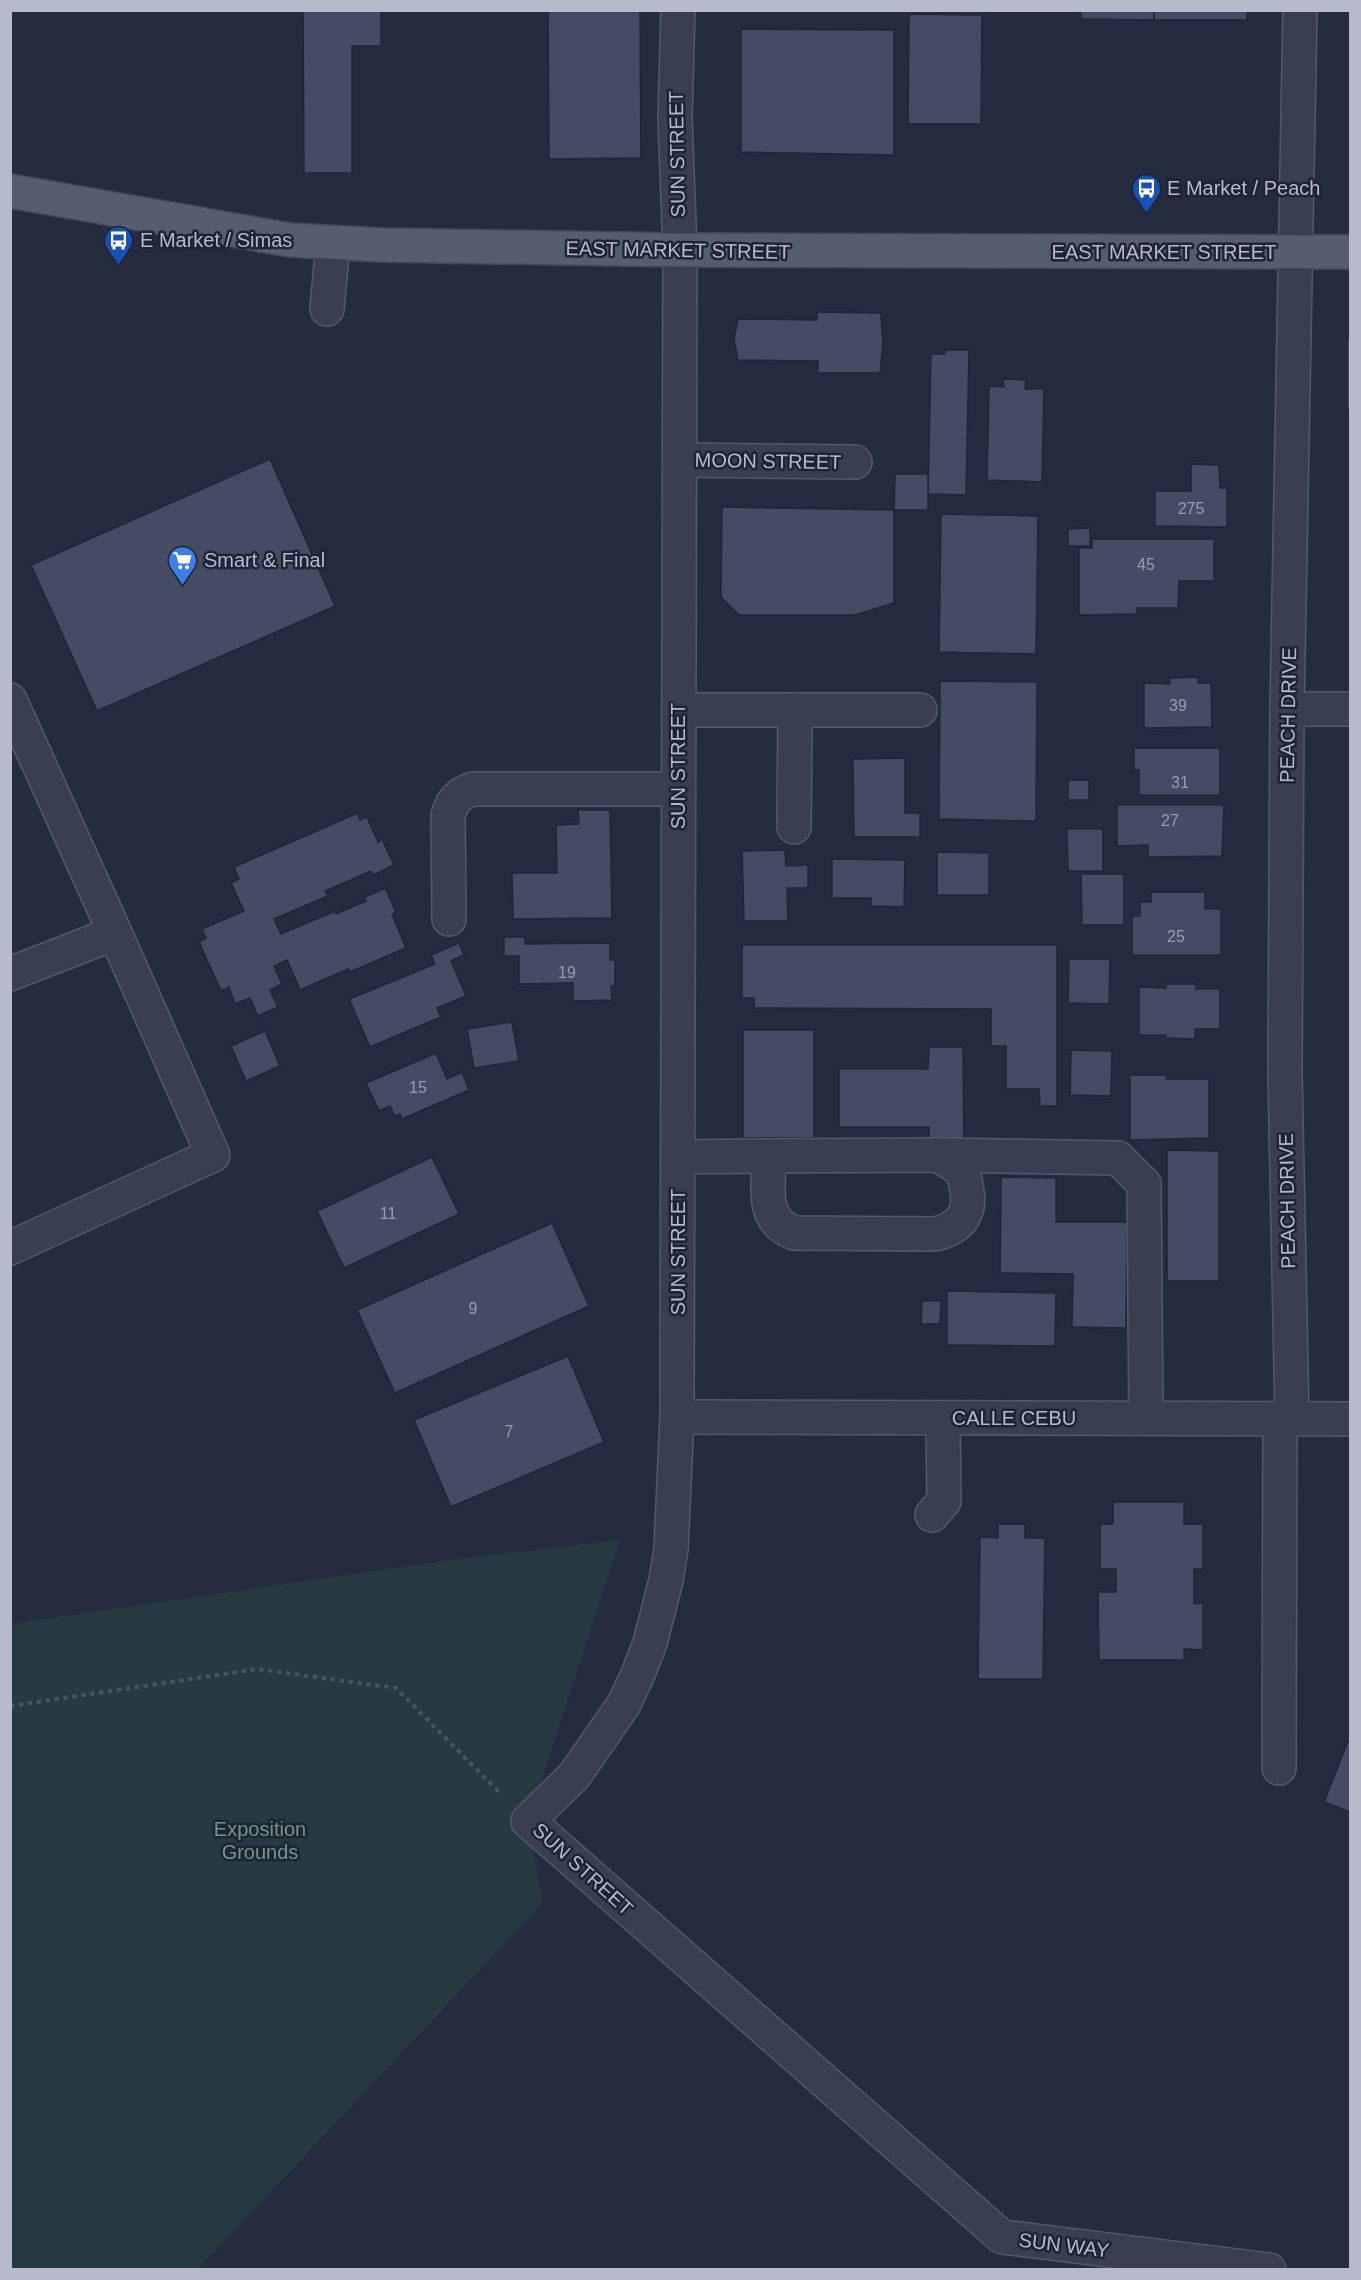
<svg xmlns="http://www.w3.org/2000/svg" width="1361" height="2280" font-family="Helvetica,sans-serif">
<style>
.green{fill:#273941}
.building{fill:#444b62;stroke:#202637;stroke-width:1.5}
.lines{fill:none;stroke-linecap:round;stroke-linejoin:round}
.minor-casing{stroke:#545a6a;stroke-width:36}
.major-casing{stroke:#434859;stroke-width:36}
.path{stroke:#45565e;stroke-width:4;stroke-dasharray:4.5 4.5;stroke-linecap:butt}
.minor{stroke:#393f50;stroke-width:33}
.major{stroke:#575d70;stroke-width:33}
.labels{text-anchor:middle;stroke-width:5;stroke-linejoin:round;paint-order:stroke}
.number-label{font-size:16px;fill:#9a9eb0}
.street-label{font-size:20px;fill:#b6baca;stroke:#1e2435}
.poi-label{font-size:20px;fill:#b6baca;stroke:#1e2435;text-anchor:start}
.park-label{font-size:20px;fill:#6d9b80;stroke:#1e2435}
</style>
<rect width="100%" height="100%" fill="#252c40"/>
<!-- green -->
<polygon class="green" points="620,1540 528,1821 543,1903 198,2269 11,2269 10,1624 456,1559"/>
<!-- building -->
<g class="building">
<polygon points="303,10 381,10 381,46 352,46 352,173 304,173"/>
<polygon points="548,10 640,10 641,158 549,159"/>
<rect x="989" y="10" width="86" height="2"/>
<polygon points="1081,10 1154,10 1154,20 1081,19"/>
<rect x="1154" y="10" width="93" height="10"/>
<polygon points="909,14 982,15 981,124 908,124"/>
<polygon points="741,29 894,30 894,155 741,152"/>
<polygon points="817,312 881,313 883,344 880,373 818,373 818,361 738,360 734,339 738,319 817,320"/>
<polygon points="1350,337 1350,409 1347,409 1347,340"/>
<polygon points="945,350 969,350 966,495 928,494 931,354 945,354"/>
<polygon points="1003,379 1026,380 1025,389 1044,389 1042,482 987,480 989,386 1004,387"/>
<polygon points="270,459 335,606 97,711 31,565"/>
<polygon points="1191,464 1219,465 1220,488 1227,488 1227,527 1155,526 1155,491 1191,491"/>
<polygon points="895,474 928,474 928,510 894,510"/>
<polygon points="722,507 894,510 894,603 855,615 739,615 721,597"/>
<polygon points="941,514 1038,516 1036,654 939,652"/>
<polygon points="1090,528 1090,546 1068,546 1068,529"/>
<polygon points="1092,539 1214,539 1214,581 1179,581 1178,608 1137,608 1137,614 1079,615 1079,548 1092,548"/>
<polygon points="1198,677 1198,683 1211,683 1212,727 1144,728 1144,683 1170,684 1169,678"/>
<polygon points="940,681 1037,682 1036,821 939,819"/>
<polygon points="1134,748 1220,748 1220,795 1139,795 1139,770 1134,770"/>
<polygon points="905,758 905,813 920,813 920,837 854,837 853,759"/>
<rect x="1068" y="780" width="21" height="20"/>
<polygon points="1117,805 1224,805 1222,856 1148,857 1148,845 1117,846"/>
<polygon points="578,810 610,810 612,918 513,919 512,873 557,873 556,825 579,824"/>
<polygon points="358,813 360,820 367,817 378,842 382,839 394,865 373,875 371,871 325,891 328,896 274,919 281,934 335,911 336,914 366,901 365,897 385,888 396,912 392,914 406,948 350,972 348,969 300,990 287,960 274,966 282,984 270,990 278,1007 258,1016 250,998 235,1004 229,987 221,991 199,942 206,938 202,929 244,911 231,883 239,879 234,867"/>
<polygon points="1067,829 1103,829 1103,871 1068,871"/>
<polygon points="785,850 786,866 808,865 808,888 787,888 788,921 744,921 742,851"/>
<polygon points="937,852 989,853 989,895 937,895"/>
<polygon points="832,859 905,860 904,907 871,906 871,898 832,898"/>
<polygon points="1081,874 1124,874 1124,925 1082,925"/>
<polygon points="1151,892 1205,892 1205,909 1221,909 1221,955 1132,955 1132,916 1140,916 1140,902 1151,902"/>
<polygon points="504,937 525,937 525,944 610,943 610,960 615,960 615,986 611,986 612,1000 573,1001 573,983 519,984 519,956 504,956"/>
<polygon points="459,943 464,955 451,961 466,996 437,1008 441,1017 370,1047 349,999 435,964 431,955"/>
<polygon points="742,945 1057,945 1057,1106 1040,1106 1039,1089 1006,1089 1006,1046 991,1046 991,1009 754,1008 754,998 742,998"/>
<polygon points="1069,959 1110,959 1109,1004 1068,1003"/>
<polygon points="1166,984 1196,984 1196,989 1220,989 1220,1029 1195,1029 1195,1039 1166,1038 1166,1035 1139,1035 1139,987 1166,988"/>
<polygon points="512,1022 519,1061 474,1068 467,1029"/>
<rect x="743" y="1030" width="71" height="108"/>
<polygon points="265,1031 280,1066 246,1081 231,1046"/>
<polygon points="929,1047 963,1047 964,1140 929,1140 929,1127 839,1127 839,1069 928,1069"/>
<polygon points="1071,1050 1112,1051 1111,1096 1070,1095"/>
<polygon points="436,1053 447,1079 462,1072 469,1090 402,1119 400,1114 395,1116 390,1106 379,1111 366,1083"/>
<polygon points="1130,1075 1166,1075 1166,1079 1209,1079 1209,1138 1130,1140"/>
<polygon points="1167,1150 1219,1151 1219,1281 1167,1281"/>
<polygon points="432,1157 459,1214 344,1268 317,1211"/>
<polygon points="1001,1177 1056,1178 1056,1222 1127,1222 1126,1328 1072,1327 1073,1274 1000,1273"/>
<polygon points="552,1223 589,1306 395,1393 357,1310"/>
<polygon points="947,1291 1056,1293 1055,1346 947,1345"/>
<polygon points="922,1301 941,1301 940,1324 921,1324"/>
<polygon points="568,1356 604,1442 451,1507 414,1420"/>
<polygon points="1113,1502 1184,1502 1184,1524 1203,1524 1203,1569 1194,1569 1194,1604 1203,1603 1203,1650 1184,1649 1184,1660 1099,1660 1098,1592 1116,1592 1116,1569 1100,1569 1100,1524 1113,1524"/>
<polygon points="998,1524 1025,1524 1025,1538 1045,1538 1043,1679 978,1679 980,1537 998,1538"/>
<polygon points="1350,1736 1350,1812 1324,1802"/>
</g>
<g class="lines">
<defs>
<g id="minor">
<polyline points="678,10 675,119 680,250 677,1417 671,1549 666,1580 650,1643 638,1674 624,1704 574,1776 528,1821 1002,2237 1269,2270"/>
<polyline points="327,309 333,243"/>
<polyline points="680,460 855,462"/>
<polyline points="10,700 115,933"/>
<polyline points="1287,709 1350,709"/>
<polyline points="679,710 920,710"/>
<polyline points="794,827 795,710"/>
<path d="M449 919 448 815C452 801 459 793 473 789H678"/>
<polyline points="10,974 115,933 213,1155 10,1248"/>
<polyline points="936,1155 1118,1158 1144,1184 1146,1418"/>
<path d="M679 1157 769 1156 936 1155C945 1159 953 1163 960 1170 965 1176 966 1184 967 1192 971 1216 957 1229 935 1234L794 1233C760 1220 769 1187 769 1156"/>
<polyline points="677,1417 1350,1419"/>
<polyline points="1292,1419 1285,1073 1287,709 1300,10"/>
<polyline points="932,1515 944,1501 943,1418"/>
<polyline points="1279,1768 1280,1419"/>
</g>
<polyline id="major" points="10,191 290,240 382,245 680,250 1350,252"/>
</defs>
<!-- minor casing -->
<use href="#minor" class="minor-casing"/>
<!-- major casing -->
<use href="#major" class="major-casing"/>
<!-- path -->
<polyline class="path" points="10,1706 257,1669 396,1688 502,1795"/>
<!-- minor -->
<use href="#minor" class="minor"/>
<!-- major -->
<use href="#major" class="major"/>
</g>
<!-- icons -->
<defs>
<symbol id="bus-pin" viewBox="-11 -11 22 30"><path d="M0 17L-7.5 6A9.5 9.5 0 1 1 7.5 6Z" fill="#1a4fb4" stroke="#1e2435"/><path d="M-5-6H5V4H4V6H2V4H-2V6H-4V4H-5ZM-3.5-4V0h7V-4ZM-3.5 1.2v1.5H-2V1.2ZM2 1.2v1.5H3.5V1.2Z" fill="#fff"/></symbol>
<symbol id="supermarket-pin" viewBox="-11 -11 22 30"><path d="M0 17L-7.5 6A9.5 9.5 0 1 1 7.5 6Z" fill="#3f7fe0" stroke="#1e2435"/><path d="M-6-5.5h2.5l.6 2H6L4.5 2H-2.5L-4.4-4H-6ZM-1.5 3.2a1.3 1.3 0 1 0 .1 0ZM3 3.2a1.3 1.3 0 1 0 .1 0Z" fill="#fff"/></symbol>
</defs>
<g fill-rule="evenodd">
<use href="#bus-pin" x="1130" y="172" width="33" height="45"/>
<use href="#bus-pin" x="102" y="224" width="33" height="45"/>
<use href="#supermarket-pin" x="166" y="544" width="33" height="45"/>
</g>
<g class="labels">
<!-- number labels -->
<g class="number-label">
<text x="1191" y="514">275</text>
<text x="1146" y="570">45</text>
<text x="1178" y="711">39</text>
<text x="1180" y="788">31</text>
<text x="1170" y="826">27</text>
<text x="1176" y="942">25</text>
<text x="567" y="978">19</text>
<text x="418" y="1093">15</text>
<text x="388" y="1219">11</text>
<text x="473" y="1314">9</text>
<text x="509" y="1437">7</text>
</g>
<!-- street labels -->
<g class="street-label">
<text transform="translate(677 154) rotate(-91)" y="7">SUN STREET</text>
<text transform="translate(678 250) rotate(1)" y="7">EAST MARKET STREET</text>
<text x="1164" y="259">EAST MARKET STREET</text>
<text transform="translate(768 461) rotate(1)" y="7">MOON STREET</text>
<text transform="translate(1288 715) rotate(-89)" y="7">PEACH DRIVE</text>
<text transform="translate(678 766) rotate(-90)" y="7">SUN STREET</text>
<text transform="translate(1287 1201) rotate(-91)" y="7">PEACH DRIVE</text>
<text transform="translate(678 1252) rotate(-90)" y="7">SUN STREET</text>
<text x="1014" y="1425">CALLE CEBU</text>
<text transform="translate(583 1869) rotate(42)" y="7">SUN STREET</text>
<text transform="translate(1064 2245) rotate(7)" y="7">SUN WAY</text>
</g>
<!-- poi labels -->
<g class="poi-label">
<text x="1167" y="195">E Market / Peach</text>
<text x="140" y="247">E Market / Simas</text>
<text x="204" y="567">Smart &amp; Final</text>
</g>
<!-- park labels -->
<g class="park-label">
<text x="260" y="1836">Exposition<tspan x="260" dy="23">Grounds</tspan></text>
</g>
</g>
<!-- border -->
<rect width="1361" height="2280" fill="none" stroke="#b6baca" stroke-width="24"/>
</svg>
